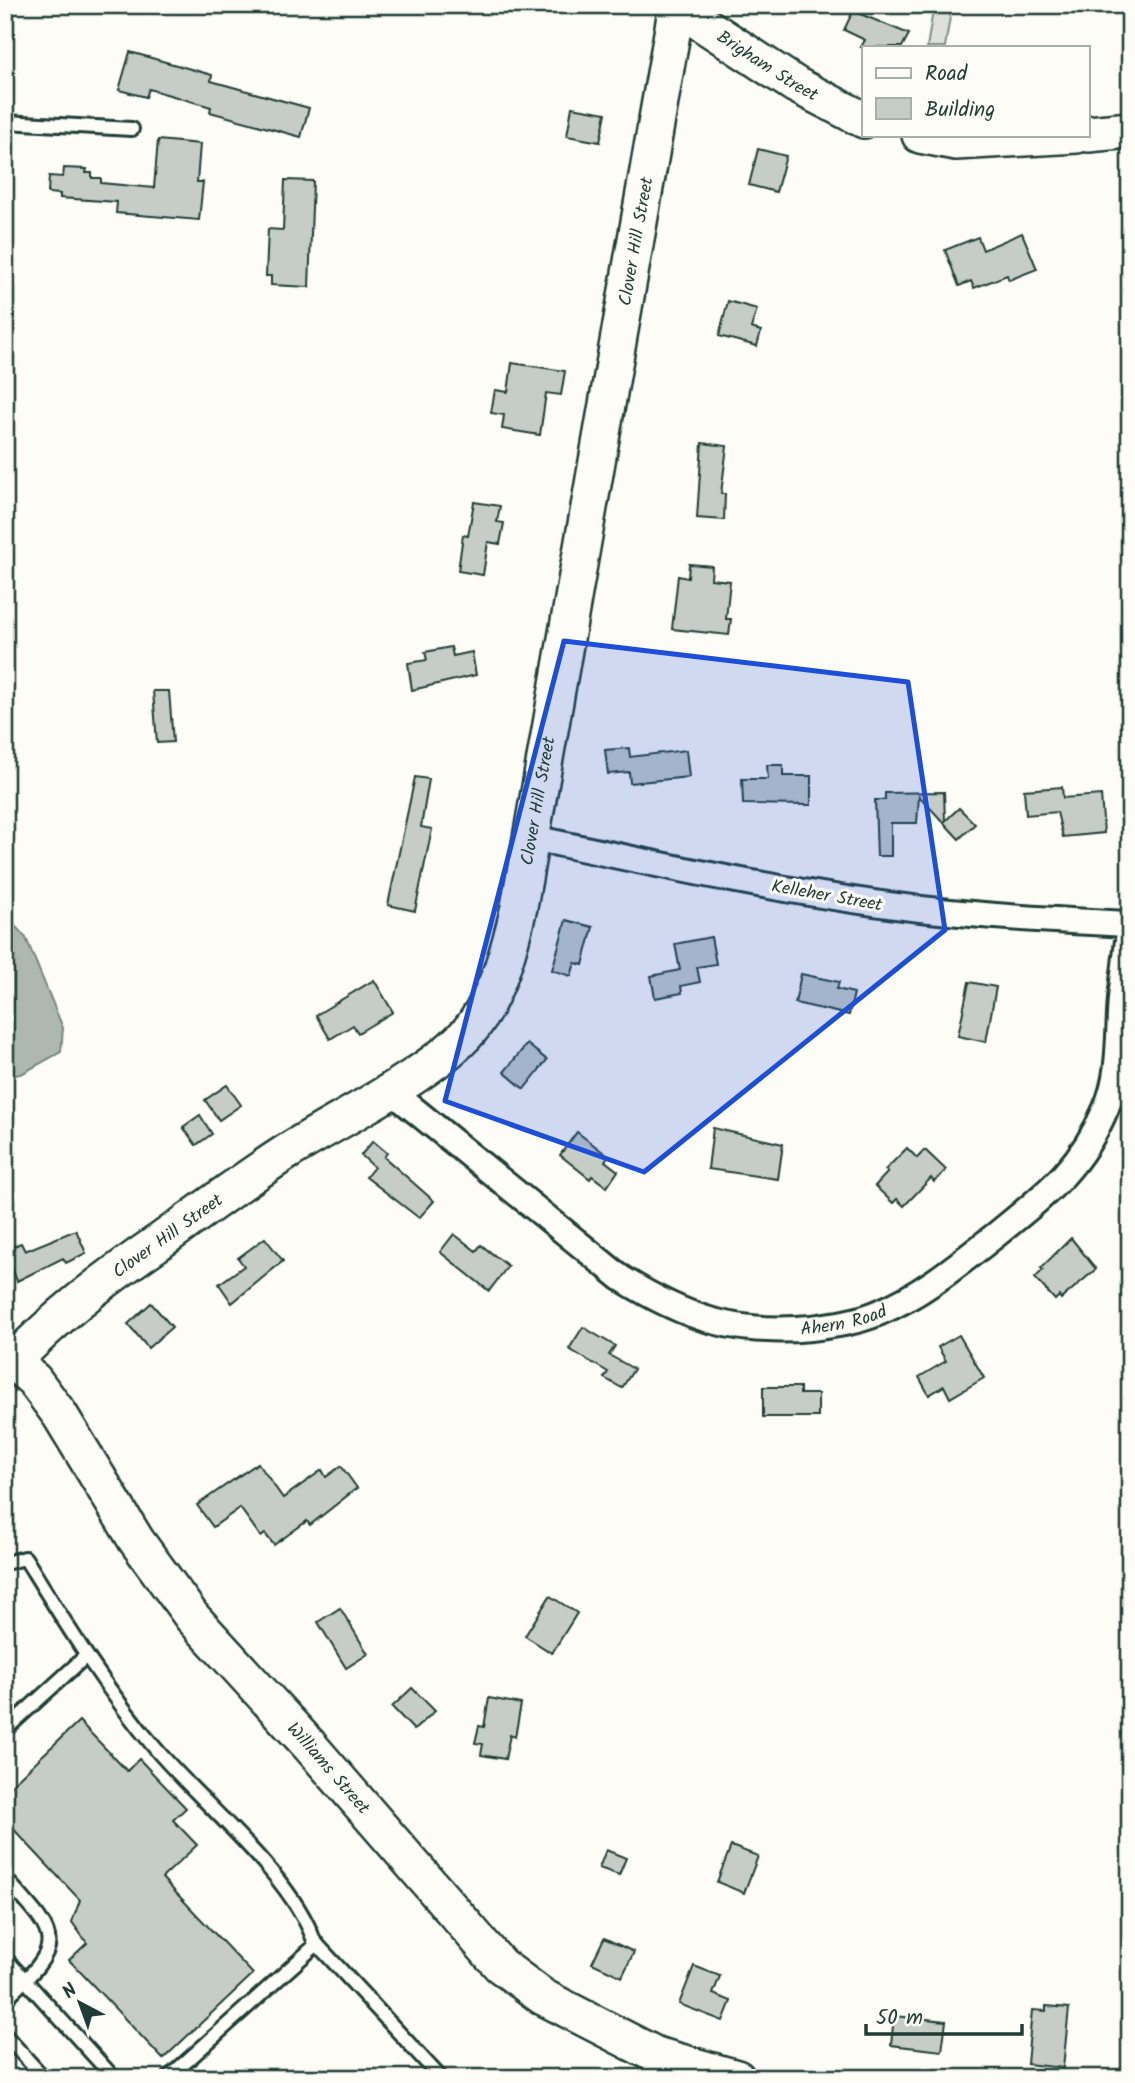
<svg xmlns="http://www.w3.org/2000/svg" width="1135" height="2083" font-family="Kalam,sans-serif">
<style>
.green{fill:#dde0db;stroke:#7e8e88;stroke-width:2}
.water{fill:#aeb8b1;stroke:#75877f;stroke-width:2}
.building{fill:#c6cdc7;stroke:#1f3d34;stroke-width:2}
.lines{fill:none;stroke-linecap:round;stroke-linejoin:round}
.lane-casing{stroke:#1f3d34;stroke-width:18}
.street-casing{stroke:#1f3d34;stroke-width:30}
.secondary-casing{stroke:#1f3d34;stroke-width:40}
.lane{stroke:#fdfcf7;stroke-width:12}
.street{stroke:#fdfcf7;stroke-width:24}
.secondary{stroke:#fdfcf7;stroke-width:35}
.marked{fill:#1d4ed8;fill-opacity:0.2;stroke:#1d4ed8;stroke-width:5;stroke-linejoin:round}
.labels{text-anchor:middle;stroke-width:6;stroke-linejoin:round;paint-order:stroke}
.street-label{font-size:18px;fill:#1f3d34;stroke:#fdfcf7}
</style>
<rect width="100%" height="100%" fill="#fdfcf7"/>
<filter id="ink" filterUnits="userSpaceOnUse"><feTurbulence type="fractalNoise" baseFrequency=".0143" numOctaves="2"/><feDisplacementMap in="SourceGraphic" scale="14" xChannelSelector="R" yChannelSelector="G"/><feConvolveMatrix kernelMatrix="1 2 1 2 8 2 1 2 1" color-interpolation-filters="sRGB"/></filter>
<g filter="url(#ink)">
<!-- green -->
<polygon class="green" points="934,5 952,5 945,47 927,47"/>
<!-- water -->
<polygon class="water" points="5,924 16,927 26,938 63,1028 61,1052 23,1073 5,1078"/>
<!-- building -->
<g class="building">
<polygon points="853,11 909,34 902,47 861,47 865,40 844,30"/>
<polygon points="130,52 212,75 211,81 309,108 301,137 210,112 211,107 149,89 146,97 119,90"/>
<polygon points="572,107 606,113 600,142 567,136"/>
<polygon points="158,140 200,144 197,182 203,182 199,220 116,213 117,202 60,198 60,194 48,193 49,176 63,177 64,168 87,169 86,173 92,173 92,178 101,178 101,183 154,188"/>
<polygon points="758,149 786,156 776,192 749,185"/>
<polygon points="285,180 313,181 309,287 271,285 271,276 266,276 268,229 283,230"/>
<polygon points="1022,233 1037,269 1009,280 1007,275 974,288 971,281 959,286 945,250 978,237 983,250"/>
<polygon points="728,301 757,309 751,328 761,331 757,346 719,336"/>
<polygon points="512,363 565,371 561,395 546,393 540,435 502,429 504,415 491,413 495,390 508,392"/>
<polygon points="702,443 727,446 721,494 725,494 724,520 697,518"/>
<polygon points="474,502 500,506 497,522 504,523 500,544 488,542 483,575 458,571 463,535 468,536"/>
<polygon points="689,564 712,566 711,579 730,581 726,619 731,619 729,635 672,629 678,576 688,578"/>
<polygon points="451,647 453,656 472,652 476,675 412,690 408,663 427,660 425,652"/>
<polygon points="153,691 169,691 173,742 157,743"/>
<polygon points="629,748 630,757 686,750 689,777 630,783 629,772 608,774 605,750"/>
<polygon points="767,765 783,765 783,776 811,776 811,805 743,804 742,779 768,779"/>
<polygon points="415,777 429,779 421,827 432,829 415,911 388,905"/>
<polygon points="1062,787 1063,798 1101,795 1104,833 1063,837 1057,812 1026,815 1024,790"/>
<polygon points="944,792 945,821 959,808 975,824 959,839 919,796 917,823 891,823 891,856 877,856 875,800 885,800 885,793"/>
<polygon points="566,920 593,927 583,965 575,963 571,976 552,970"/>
<polygon points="711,937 716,964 697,967 700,982 681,986 682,993 655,998 651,976 680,970 675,944"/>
<polygon points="801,974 839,982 837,989 854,993 849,1015 795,1003"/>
<polygon points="374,980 393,1012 358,1033 353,1025 330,1039 316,1015"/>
<polygon points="969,982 996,987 986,1042 958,1036"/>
<polygon points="527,1044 547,1060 524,1089 504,1072"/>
<polygon points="227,1085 241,1105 219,1120 205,1100"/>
<polygon points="200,1115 212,1134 196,1145 183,1127"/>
<polygon points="713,1128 783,1144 778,1179 708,1169"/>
<polygon points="577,1132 608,1156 605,1161 618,1171 607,1187 592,1176 590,1179 560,1155"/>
<polygon points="373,1141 387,1153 384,1157 434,1201 419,1218 366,1177 374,1167 361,1155"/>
<polygon points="907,1148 917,1158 925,1150 946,1170 934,1182 931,1178 904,1206 897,1199 893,1203 875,1186 888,1172 885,1170"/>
<polygon points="76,1230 86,1253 66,1263 63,1258 17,1281 5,1250 21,1243 25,1251"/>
<polygon points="454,1234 476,1251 481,1245 508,1266 489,1291 440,1252"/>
<polygon points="265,1238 283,1261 232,1303 219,1284 244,1266 238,1258"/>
<polygon points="1071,1238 1096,1269 1061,1299 1059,1296 1055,1300 1035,1278 1043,1270 1041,1268"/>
<polygon points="151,1303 172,1327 148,1348 128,1324"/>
<polygon points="583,1327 615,1346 609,1355 634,1369 622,1388 604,1378 608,1372 569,1349"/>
<polygon points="959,1335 984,1378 950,1398 944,1386 929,1395 919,1377 946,1361 938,1347"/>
<polygon points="763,1387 800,1387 800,1394 818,1394 818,1417 763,1417"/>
<polygon points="258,1463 283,1498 322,1470 326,1477 341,1466 357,1488 310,1525 307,1521 274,1545 265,1534 261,1537 240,1508 213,1527 197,1505"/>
<polygon points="550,1596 577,1613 552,1653 525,1636"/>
<polygon points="340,1608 368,1654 346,1668 318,1622"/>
<polygon points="412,1688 435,1711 414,1730 392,1707"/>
<polygon points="489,1698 521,1704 515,1737 510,1735 505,1759 481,1755 483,1744 475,1743 479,1726 484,1727"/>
<polygon points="79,1721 127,1771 139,1759 186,1808 173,1820 197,1845 162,1878 253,1974 163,2059 69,1960 87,1943 72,1922 80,1900 5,1820 5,1791"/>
<polygon points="731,1846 758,1856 744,1893 717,1882"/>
<polygon points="606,1850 626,1858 619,1875 599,1868"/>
<polygon points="604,1938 634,1952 622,1977 592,1963"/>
<polygon points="694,1966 720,1976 713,1994 731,2001 723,2021 679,2004"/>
<polygon points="1046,2006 1069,2008 1063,2068 1027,2064 1032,2010 1046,2011"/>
<polygon points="894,2016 946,2021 942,2051 891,2045"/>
</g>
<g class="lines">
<defs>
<g id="lane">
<polyline points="5,122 132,129"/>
<path d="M5 1563 25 1558C66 1624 105 1689 155 1748 201 1803 292 1875 314 1941L441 2078"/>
<polyline points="5,1730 86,1656"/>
<path d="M5 1878C58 1937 68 1942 5 1999"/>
<polyline points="5,1958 114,2078"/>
<polyline points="5,2035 44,2078"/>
<polyline points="168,2078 317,1944"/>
</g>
<g id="street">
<path id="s1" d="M390 1090 621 1278C685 1318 735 1335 811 1328 834 1325 857 1322 878 1313 922 1295 960 1263 997 1234 1046 1194 1081 1168 1106 1108 1121 1074 1118 1034 1121 998 1124 973 1127 948 1130 924 1052 920 973 916 896 906 773 890 651 863 529 837"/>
</g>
<g id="secondary">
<path id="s2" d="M677 7 796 85 864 120"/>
<polyline points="1088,134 1130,130"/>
<polyline points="920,135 956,142 1077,135"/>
<path id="s3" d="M5 1359 13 1362 34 1380 60 1415 136 1540 192 1617 310 1746 500 1965 543 1997 656 2055 737 2078"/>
<path id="s4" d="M13 1362C57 1315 104 1280 156 1244 201 1212 244 1179 290 1150 339 1119 442 1069 474 1025 498 992 510 946 519 907L677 5"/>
</g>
</defs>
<!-- lane casing -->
<use href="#lane" class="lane-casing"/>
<!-- street casing -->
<use href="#street" class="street-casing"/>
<!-- secondary casing -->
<use href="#secondary" class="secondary-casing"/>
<!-- lane -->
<use href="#lane" class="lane"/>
<!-- street -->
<use href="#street" class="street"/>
<!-- secondary -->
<use href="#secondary" class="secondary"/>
</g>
</g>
<!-- marked area -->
<path class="marked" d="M564 641 908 682 945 930 644 1172 445 1101Z"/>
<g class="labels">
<!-- street labels -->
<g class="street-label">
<text dy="6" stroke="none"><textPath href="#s2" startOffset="108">Brigham Street</textPath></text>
<text dy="6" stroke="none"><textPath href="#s4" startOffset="1376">Clover Hill Street</textPath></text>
<text dy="6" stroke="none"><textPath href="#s4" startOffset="808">Clover Hill Street</textPath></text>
<text transform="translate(827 895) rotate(10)" y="6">Kelleher Street</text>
<text dy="6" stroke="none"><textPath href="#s4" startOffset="200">Clover Hill Street</textPath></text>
<text dy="6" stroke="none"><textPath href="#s1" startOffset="532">Ahern Road</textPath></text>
<text dy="6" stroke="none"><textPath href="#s3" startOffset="525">Williams Street</textPath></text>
</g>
</g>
<!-- margin -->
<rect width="1135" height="2083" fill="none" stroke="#fdfcf7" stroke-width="28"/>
<rect x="14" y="14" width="1107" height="2055" fill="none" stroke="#1f3d34" stroke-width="2.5" filter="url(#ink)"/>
<!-- legend -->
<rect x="862" y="46" width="228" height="91" fill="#fdfcf7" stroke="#a4b0a9" stroke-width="2"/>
<rect x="876" y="68" width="35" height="10" fill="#fdfcf7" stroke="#a4b0a9" stroke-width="2"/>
<text x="925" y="80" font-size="21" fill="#1f3d34">Road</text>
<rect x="876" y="98" width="35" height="21" fill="#c6cdc7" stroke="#a4b0a9" stroke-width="2"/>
<text x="925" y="116" font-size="21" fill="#1f3d34">Building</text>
<!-- north arrow -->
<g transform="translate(80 2003) rotate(319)" stroke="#fdfcf7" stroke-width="5" paint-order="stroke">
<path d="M0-5L12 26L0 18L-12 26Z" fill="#1f3d34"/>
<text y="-10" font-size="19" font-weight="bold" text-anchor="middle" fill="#1f3d34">N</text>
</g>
<!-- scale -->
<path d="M866 2024v10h156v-10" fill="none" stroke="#1f3d34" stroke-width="3.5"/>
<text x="876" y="2024" font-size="21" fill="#1f3d34" stroke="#fdfcf7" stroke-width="5" paint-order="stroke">50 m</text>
</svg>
